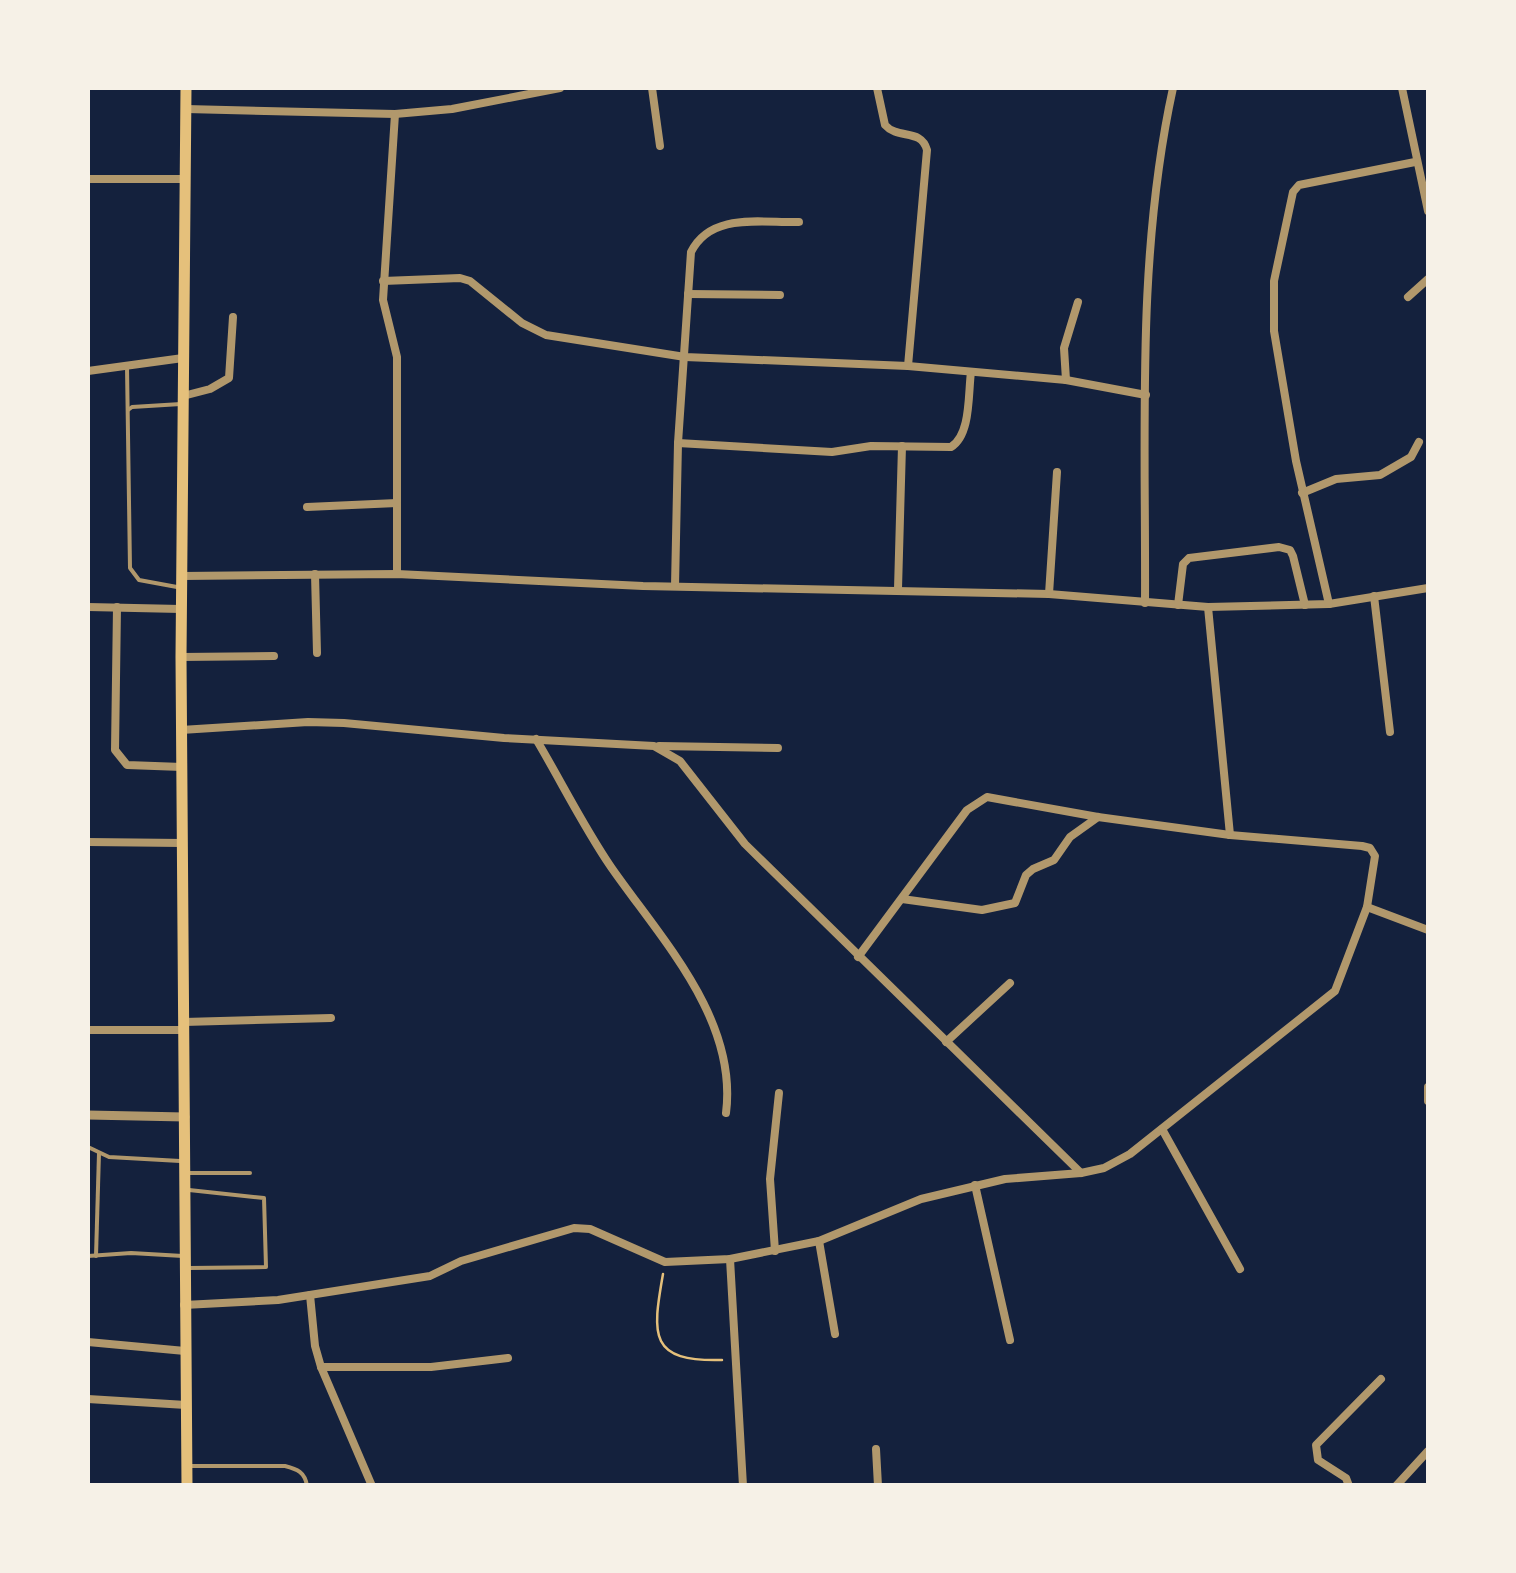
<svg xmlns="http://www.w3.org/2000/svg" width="1516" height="1573" font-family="Karla,sans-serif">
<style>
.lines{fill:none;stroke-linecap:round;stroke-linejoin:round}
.path{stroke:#e5c07b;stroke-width:2.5}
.service{stroke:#b1986c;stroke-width:4}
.minor{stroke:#b1986c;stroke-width:8}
.tertiary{stroke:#b1986c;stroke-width:9}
.trunk{stroke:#e5c07b;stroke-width:11}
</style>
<rect width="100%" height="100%" fill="#14213d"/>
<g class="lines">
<!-- path -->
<path class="path" d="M663 1274C652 1336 649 1362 722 1360"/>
<!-- service -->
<g class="service">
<polyline points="127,367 130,568 139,580 177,587"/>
<polyline points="128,410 132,407 181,404"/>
<polyline points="88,1147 109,1157 180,1161"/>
<polyline points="190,1173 250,1173"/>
<polyline points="189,1190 264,1198 266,1267 189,1268"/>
<polyline points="88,1256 131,1253 183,1256"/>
<polyline points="96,1256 99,1153"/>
<path d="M187 1466H285C297 1469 305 1472 307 1486"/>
</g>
<!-- minor -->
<g class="minor">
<polyline points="652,88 660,146"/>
<path d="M877 88 885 125C898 140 921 128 927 150L908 366"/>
<polyline points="1402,88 1428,211"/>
<polyline points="186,109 395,114 452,109 560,88"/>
<polyline points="395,114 383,300 397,357 397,574"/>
<polyline points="88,179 183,179"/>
<polyline points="383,281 460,278 470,281 522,323 546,335 685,357 908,366 1066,380 1146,395"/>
<polyline points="688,294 780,295"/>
<polyline points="1408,297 1428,279"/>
<polyline points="88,371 183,358"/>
<polyline points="1066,380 1064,348 1078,302"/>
<polyline points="183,396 210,389 229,378 233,317"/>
<path d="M678 443 832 452 871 446 951 447C971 435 968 394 971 372"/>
<polyline points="1302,493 1336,479 1380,475 1411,457 1419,442"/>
<polyline points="307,507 397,503"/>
<polyline points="315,574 317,653"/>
<polyline points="182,576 397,574 643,586 1049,594 1208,607 1329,604 1428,588"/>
<path d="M675 586 678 443 691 252C711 212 761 223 799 222"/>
<polyline points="898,589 902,446"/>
<polyline points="1049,594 1057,472"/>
<polyline points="1374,596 1390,732"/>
<path d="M1145 603C1146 430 1136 257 1173 88"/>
<polyline points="1329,604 1296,461 1274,331 1274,281 1293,192 1299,185 1415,162"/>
<polyline points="1178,605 1183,564 1189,558 1279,547 1290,550 1293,556 1305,605"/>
<polyline points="88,607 181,609"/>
<polyline points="117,607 115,750 127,765 182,767"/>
<polyline points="1208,607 1230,835"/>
<polyline points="181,657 274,656"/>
<polyline points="181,730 308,722 344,723 504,738 654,746 680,761 745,844 1081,1173"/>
<path d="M536 739C561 781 583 826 611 867 661 939 738 1019 726 1113"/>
<polyline points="659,746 778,748"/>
<polyline points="88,842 182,843"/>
<polyline points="902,899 982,910 1015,903 1026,875 1033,869 1054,860 1070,837 1098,817"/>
<polyline points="1367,907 1428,930"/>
<polyline points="184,1022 331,1018"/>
<polyline points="88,1030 184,1030"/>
<polyline points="946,1042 1010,983"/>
<polyline points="1428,1087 1428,1101"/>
<polyline points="1162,1129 1240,1269"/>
<polyline points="975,1185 1010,1340"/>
<polyline points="819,1241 835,1334"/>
<polyline points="775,1251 770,1179 779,1093"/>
<polyline points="730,1259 743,1486"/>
<polyline points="310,1295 315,1346 321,1367 372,1486"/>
<polyline points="184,1305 278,1300 430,1276 461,1261 574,1228 590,1229 665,1262 730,1259 819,1241 921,1199 1005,1179 1081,1173 1104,1168 1130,1154 1335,991 1367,907 1375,856 1370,848 1362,846 1230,835 1098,817 987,797 967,810 858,957"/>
<polyline points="88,1342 185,1351"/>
<polyline points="321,1367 431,1367 508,1358"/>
<polyline points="88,1399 186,1405"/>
<polyline points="876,1449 878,1486"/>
<polyline points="1349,1486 1346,1478 1318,1460 1316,1445 1381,1379"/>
<polyline points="1396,1486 1428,1451"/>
</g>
<!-- tertiary -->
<polyline class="tertiary" points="88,1115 185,1117"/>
<!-- trunk -->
<polyline class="trunk" points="186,88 181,657 187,1486"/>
</g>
<!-- border -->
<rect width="1516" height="1573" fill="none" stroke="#f6f1e7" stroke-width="180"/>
</svg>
